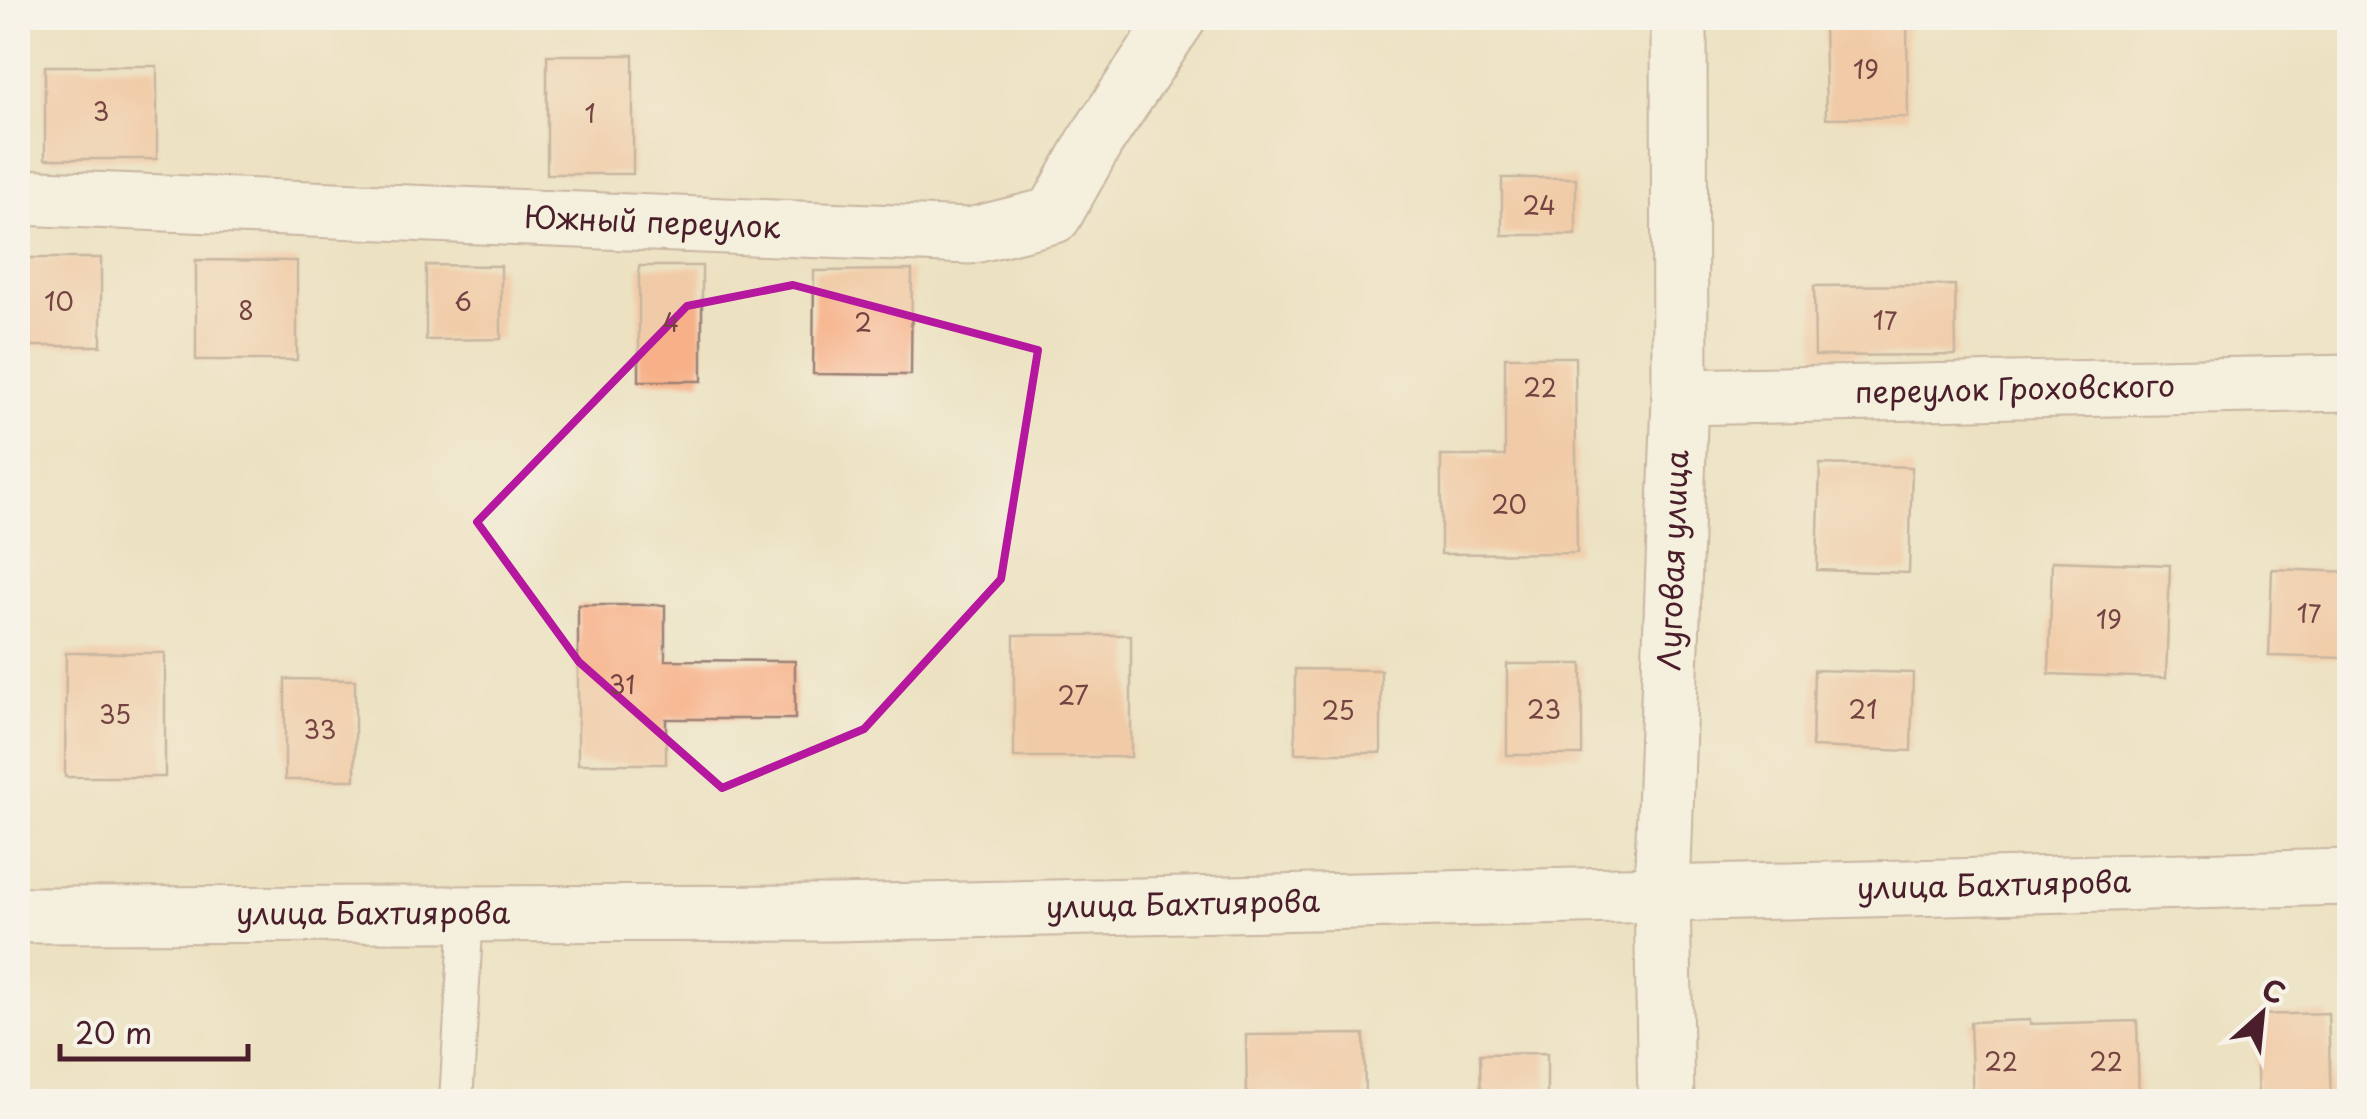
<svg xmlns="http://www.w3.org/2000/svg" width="2367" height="1119" font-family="'Playpen Sans',sans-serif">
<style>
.building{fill:#f7b087}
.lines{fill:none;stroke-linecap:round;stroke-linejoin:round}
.service-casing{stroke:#9b8076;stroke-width:36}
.minor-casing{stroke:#9b8076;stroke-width:59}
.secondary-casing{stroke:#9b8076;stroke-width:59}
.service{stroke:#fff;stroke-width:32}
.minor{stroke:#fff;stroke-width:55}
.secondary{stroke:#fff;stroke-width:55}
.marked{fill:none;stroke:#b5179e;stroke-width:8;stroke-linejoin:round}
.labels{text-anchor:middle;stroke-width:8;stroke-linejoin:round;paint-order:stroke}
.number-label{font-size:25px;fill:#754342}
.street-label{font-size:30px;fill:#4a1f2b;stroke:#f7f3e8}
</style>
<rect width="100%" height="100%" fill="#f7f3e8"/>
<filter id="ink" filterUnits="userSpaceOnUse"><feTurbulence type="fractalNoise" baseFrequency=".01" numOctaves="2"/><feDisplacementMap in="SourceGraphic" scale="20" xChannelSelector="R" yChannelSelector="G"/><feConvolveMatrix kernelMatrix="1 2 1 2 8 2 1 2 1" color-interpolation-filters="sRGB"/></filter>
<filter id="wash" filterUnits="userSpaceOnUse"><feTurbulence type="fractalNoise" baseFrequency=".0048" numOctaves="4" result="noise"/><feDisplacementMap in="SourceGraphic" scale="40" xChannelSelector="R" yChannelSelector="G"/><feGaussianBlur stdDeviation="2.25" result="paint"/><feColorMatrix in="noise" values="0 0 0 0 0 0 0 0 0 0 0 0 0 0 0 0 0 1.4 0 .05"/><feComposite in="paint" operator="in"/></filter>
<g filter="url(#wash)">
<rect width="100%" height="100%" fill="#ece2c2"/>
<g id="blocks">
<!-- building -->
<g class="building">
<polygon points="1907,21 1908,117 1826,118 1824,23"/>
<rect x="547" y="55" width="86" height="119"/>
<rect x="45" y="66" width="112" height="93"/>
<rect x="1502" y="178" width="74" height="57"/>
<rect x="18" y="258" width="83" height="88"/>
<polygon points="196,260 297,261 297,360 196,360"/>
<polygon points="426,265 501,266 501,339 426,340"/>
<rect x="639" y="266" width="63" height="115"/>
<polygon points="912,270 911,375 813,374 814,271"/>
<polygon points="1955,285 1956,355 1815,356 1814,286"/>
<polygon points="1505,357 1575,357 1577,553 1441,554 1441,456 1505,456"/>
<polygon points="1820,464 1912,467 1909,573 1817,570"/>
<polygon points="2052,561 2170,565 2166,678 2049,674"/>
<polygon points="2272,569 2349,572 2347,658 2269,656"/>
<polygon points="578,605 665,605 665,660 795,661 795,719 666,719 666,764 578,764"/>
<rect x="1014" y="635" width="117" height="122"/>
<polygon points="66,653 165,653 165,777 65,777"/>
<rect x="1507" y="664" width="75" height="91"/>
<polygon points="1295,669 1381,670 1381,753 1295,753"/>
<polygon points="1814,670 1913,673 1911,751 1812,747"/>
<polygon points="285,679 355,680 355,780 285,780"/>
<polygon points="2328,1013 2331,1102 2258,1102 2255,1015"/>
<polygon points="2030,1020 2030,1024 2137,1021 2139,1102 1973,1102 1970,1022"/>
<polygon points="1364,1034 1365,1100 1247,1101 1246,1035"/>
<polygon points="1547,1053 1547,1102 1481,1102 1480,1054"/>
</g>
</g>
</g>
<g filter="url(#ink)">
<use href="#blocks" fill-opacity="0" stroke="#9b8076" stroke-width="2.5"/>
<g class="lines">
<defs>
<polyline id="service" points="456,1102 467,913"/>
<g id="minor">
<path id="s1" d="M18 197 970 236 1054 215 1096 140 1178 18"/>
<path id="s2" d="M1680 397 2350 383"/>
<path id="s3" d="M1662 894 2350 877"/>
</g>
<g id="secondary">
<path id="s4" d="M18 915 834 913 1662 894"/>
<path id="s5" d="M1666 1102 1662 894 1680 397 1679 18"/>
</g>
</defs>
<!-- service casing -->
<use href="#service" class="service-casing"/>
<!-- minor casing -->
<use href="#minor" class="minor-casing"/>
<!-- secondary casing -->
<use href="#secondary" class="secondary-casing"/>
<!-- service -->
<use href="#service" class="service"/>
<!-- minor -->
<use href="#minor" class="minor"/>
<!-- secondary -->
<use href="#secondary" class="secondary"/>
</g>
</g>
<!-- marked area -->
<path d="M0 0H2367V1119H0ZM793 285 1038 350 1001 579 864 729 722 788 579 662 477 522 687 306Z" fill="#ece2c2" fill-opacity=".55" fill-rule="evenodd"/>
<path class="marked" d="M793 285 1038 350 1001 579 864 729 722 788 579 662 477 522 687 306Z"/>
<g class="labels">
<!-- number labels -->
<g class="number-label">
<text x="1866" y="79">19</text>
<text x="101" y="121">3</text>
<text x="590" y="123">1</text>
<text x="1539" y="215">24</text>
<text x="59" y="311">10</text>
<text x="463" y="311">6</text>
<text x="246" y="320">8</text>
<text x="1885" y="330">17</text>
<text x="671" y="332">4</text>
<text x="863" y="332">2</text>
<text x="1540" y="397">22</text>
<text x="1509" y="514">20</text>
<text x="2309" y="623">17</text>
<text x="2109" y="629">19</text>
<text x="622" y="694">31</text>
<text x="1073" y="705">27</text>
<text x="1544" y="719">23</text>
<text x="1863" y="719">21</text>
<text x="1338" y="720">25</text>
<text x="115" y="724">35</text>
<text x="320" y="739">33</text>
<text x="2001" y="1071">22</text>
<text x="2106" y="1071">22</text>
</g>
<!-- street labels -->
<g class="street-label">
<text dy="10" stroke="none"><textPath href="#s1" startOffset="635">Южный переулок</textPath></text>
<text dy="10" stroke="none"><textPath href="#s2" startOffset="335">переулок Гроховского</textPath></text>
<text dy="10" stroke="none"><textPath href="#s5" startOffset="542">Луговая улица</textPath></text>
<text dy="10" stroke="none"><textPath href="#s3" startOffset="332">улица Бахтиярова</textPath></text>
<text dy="10" stroke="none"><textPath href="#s4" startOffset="1165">улица Бахтиярова</textPath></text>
<text dy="10" stroke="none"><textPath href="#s4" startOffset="355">улица Бахтиярова</textPath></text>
</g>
</g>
<!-- margin -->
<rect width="2367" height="1119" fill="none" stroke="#f7f3e8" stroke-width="60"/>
<!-- north arrow -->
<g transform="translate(2262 1014) rotate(27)" stroke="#f7f3e8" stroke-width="8" paint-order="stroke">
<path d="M0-8L18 38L0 25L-18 38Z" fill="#4a1f2b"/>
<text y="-15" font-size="28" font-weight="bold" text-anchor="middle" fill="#4a1f2b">С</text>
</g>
<!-- scale -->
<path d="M60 1044v15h188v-15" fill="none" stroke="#4a1f2b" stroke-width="5"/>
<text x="75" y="1044" font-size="30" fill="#4a1f2b" stroke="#f7f3e8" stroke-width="8" paint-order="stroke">20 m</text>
</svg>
